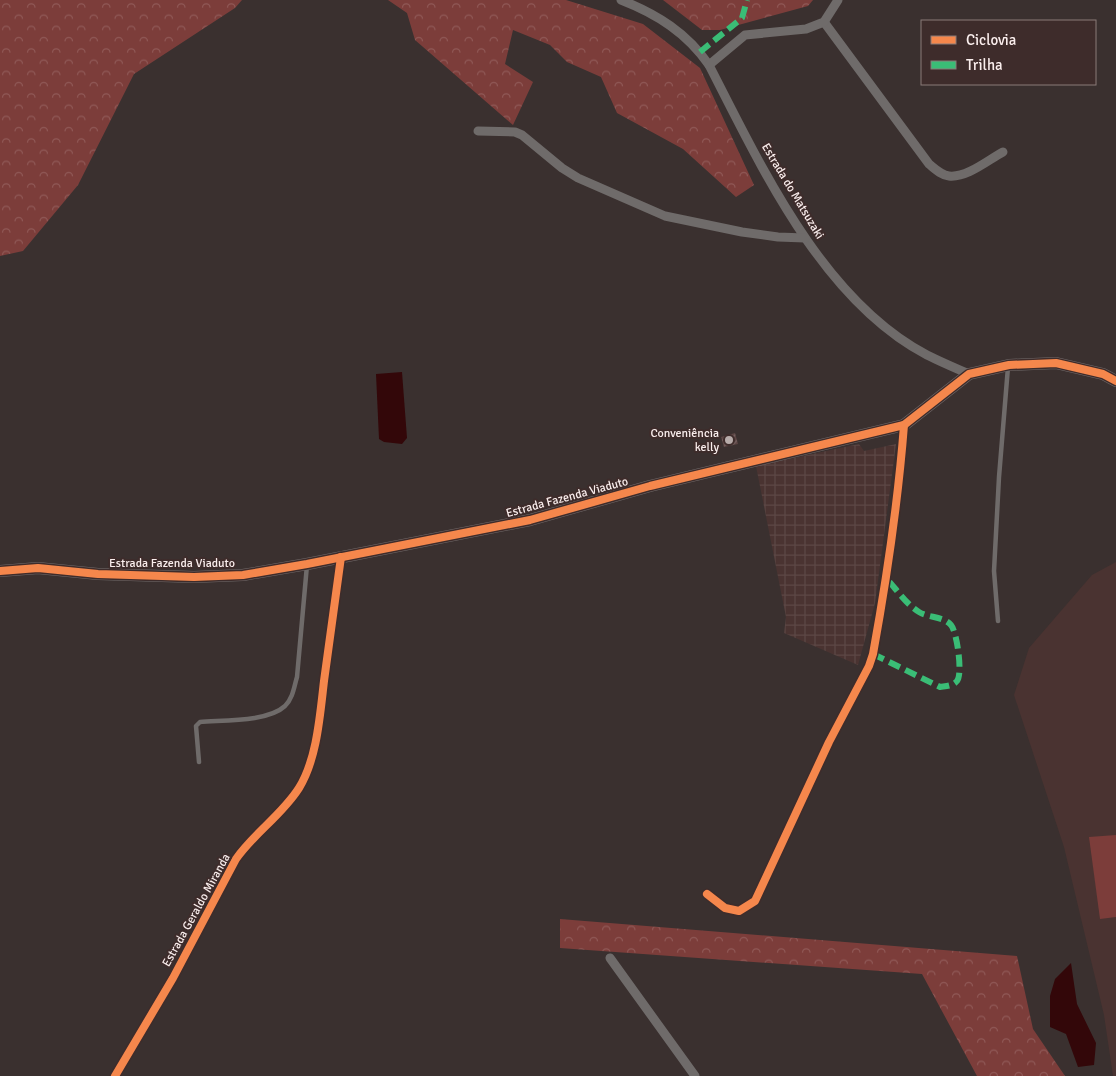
<svg xmlns="http://www.w3.org/2000/svg" width="1116" height="1076" font-family="Signika,sans-serif">
<style>
.built{fill:#4a3331}
.industrial{fill:url(#industrial-grid)}
.forest{fill:url(#forest-crowns)}
.pitch{fill:#7c3d3a}
.water{fill:#330709}
.building{fill:url(#building-hatch)}
.lines{fill:none;stroke-linecap:round;stroke-linejoin:round}
.lane{stroke:#6f6b6a;stroke-width:4.5}
.street{stroke:#6f6b6a;stroke-width:9}
.secondary{stroke:#726c6c;stroke-width:12}
.quiet{stroke:#3abd76;stroke-width:6;stroke-dasharray:12 6;stroke-linecap:butt}
.cycleway-casing{stroke:#3e2c2b;stroke-width:11}
.cycleway{stroke:#f5874c;stroke-width:8}
.poi-dot{fill:#b7acaa;stroke:#3e2c2b;stroke-width:2}
.labels{text-anchor:middle;stroke-width:4;stroke-linejoin:round;paint-order:stroke}
.street-label{font-size:12px;fill:#faeeed;stroke:#3e2c2b}
.poi-label{font-size:12px;fill:#faeeed;stroke:#3e2c2b;text-anchor:end}
</style>
<defs>
<pattern id="industrial-grid" width="8" height="8" patternUnits="userSpaceOnUse" patternTransform="scale(1.25)"><rect width="8" height="8" fill="#4a3331"/><path d="M0 4h8M4 0v8" fill="none" stroke="#5c4745"/></pattern>
<pattern id="forest-crowns" width="20" height="18" patternUnits="userSpaceOnUse" patternTransform="scale(1.25)"><rect width="20" height="18" fill="#7c3d3a"/><path d="M2 6a3 3 0 1 1 6 0M12 15a3 3 0 1 1 6 0" fill="none" stroke="#905957"/></pattern>
<pattern id="building-hatch" width="6" height="6" patternUnits="userSpaceOnUse" patternTransform="scale(1.25)"><rect width="6" height="6" fill="#5c4544"/><path d="M-1 1l2-2M0 6l6-6M5 7l2-2" fill="none" stroke="#74605f"/></pattern>
</defs>
<rect width="100%" height="100%" fill="#3a302f"/>
<!-- built -->
<polygon class="built" points="1116,562 1116,1076 1113,1076 1104,1015 1064,847 1014,695 1029,648 1092,575"/>
<!-- industrial -->
<polygon class="industrial" points="859,444 864,451 896,444 875,603 858,665 784,633 786,617 756,466"/>
<!-- forest -->
<g class="forest">
<polygon points="0,0 242,0 235,8 134,74 78,185 23,251 0,256"/>
<polygon points="388,0 566,0 643,24 700,68 754,185 736,197 683,149 617,113 601,77 567,62 550,45 513,30 505,64 533,82 513,125 415,40 407,13"/>
<polygon points="663,0 813,0 808,6 720,30 702,30"/>
<polygon points="560,919 1017,956 1033,1029 1065,1076 977,1076 922,974 560,948"/>
</g>
<!-- pitch -->
<polygon class="pitch" points="1116,835 1116,917 1100,919 1089,837"/>
<!-- water -->
<g class="water">
<polygon points="402,372 407,438 402,444 384,442 379,439 376,374"/>
<polygon points="1071,963 1077,1004 1096,1043 1094,1065 1078,1067 1066,1034 1050,1027 1050,996 1055,979"/>
</g>
<!-- building -->
<polygon class="building" points="735,433 738,444 724,447 721,437"/>
<g class="lines">
<!-- lane -->
<g class="lane">
<polyline points="998,621 994,571 999,477 1008,367"/>
<path d="M199 762 196 726 200 722C223 720 268 722 285 706 293 698 294 687 297 677L307 565"/>
</g>
<!-- street -->
<g class="street">
<path d="M621 0C657 14 687 33 709 65 761 166 822 300 927 355 941 362 955 368 969 374"/>
<path d="M824 22 929 164C935 169 941 175 949 176 967 178 988 160 1003 152"/>
<polyline points="709,65 745,35 806,29 824,22 838,0"/>
<polyline points="478,131 515,132 522,135 562,168 578,178 665,216 742,232 778,237 805,238"/>
<path d="M707 894 725 908 739 911 755 901 829 742 869 666 873 654C887 577 898 503 904 425"/>
<polyline points="610,958 695,1076"/>
<path d="M115 1076 173 978 236 859C254 833 282 815 299 788 317 759 320 715 324 681 330 640 335 598 341 557"/>
</g>
<!-- secondary -->
<polyline class="secondary" points="0,571 38,568 98,574 194,577 243,575 307,564 530,520 650,486 904,425 969,374 1009,365 1056,363 1103,374 1116,381"/>
<!-- quiet -->
<g class="quiet">
<polyline points="700,52 742,18 747,0"/>
<path d="M873 654 940 687C946 686 953 686 957 681 963 674 957 632 951 625 943 616 929 618 919 612 906 604 897 590 887 579"/>
</g>
<defs>
<g id="cycleway">
<polyline points="0,571 38,568 98,574 194,577 243,575 307,564 530,520 650,486 904,425 969,374 1009,365 1056,363 1103,374 1116,381"/>
<path d="M707 894 725 908 739 911 755 901 829 742 869 666 873 654C887 577 898 503 904 425"/>
<path d="M115 1076 173 978 236 859C254 833 282 815 299 788 317 759 320 715 324 681 330 640 335 598 341 557"/>
</g>
</defs>
<!-- cycleway casing -->
<use href="#cycleway" class="cycleway-casing"/>
<!-- cycleway -->
<use href="#cycleway" class="cycleway"/>
</g>
<!-- markers -->
<circle class="poi-dot" cx="729" cy="440" r="5"/>
<g class="labels">
<!-- street labels -->
<g class="street-label">
<text transform="translate(793 191) rotate(59)" y="4">Estrada do Matsuzaki</text>
<text transform="translate(567 497) rotate(-15)" y="4">Estrada Fazenda Viaduto</text>
<text x="172" y="567">Estrada Fazenda Viaduto</text>
<text transform="translate(196 910) rotate(-61)" y="4">Estrada Geraldo Miranda</text>
</g>
<!-- poi labels -->
<g class="poi-label">
<text x="719" y="437">Conveniência<tspan x="719" dy="14">kelly</tspan></text>
</g>
</g>
<!-- legend -->
<rect x="921" y="20" width="175" height="65" fill="#3e2c2b" stroke="#897a79"/>
<rect x="931" y="36" width="25" height="8" fill="#f5874c" stroke="#897a79"/>
<text x="966" y="45" font-size="15" fill="#faeeed">Ciclovia</text>
<rect x="931" y="61" width="25" height="8" fill="#3abd76" stroke="#897a79"/>
<text x="966" y="70" font-size="15" fill="#faeeed">Trilha</text>
</svg>
